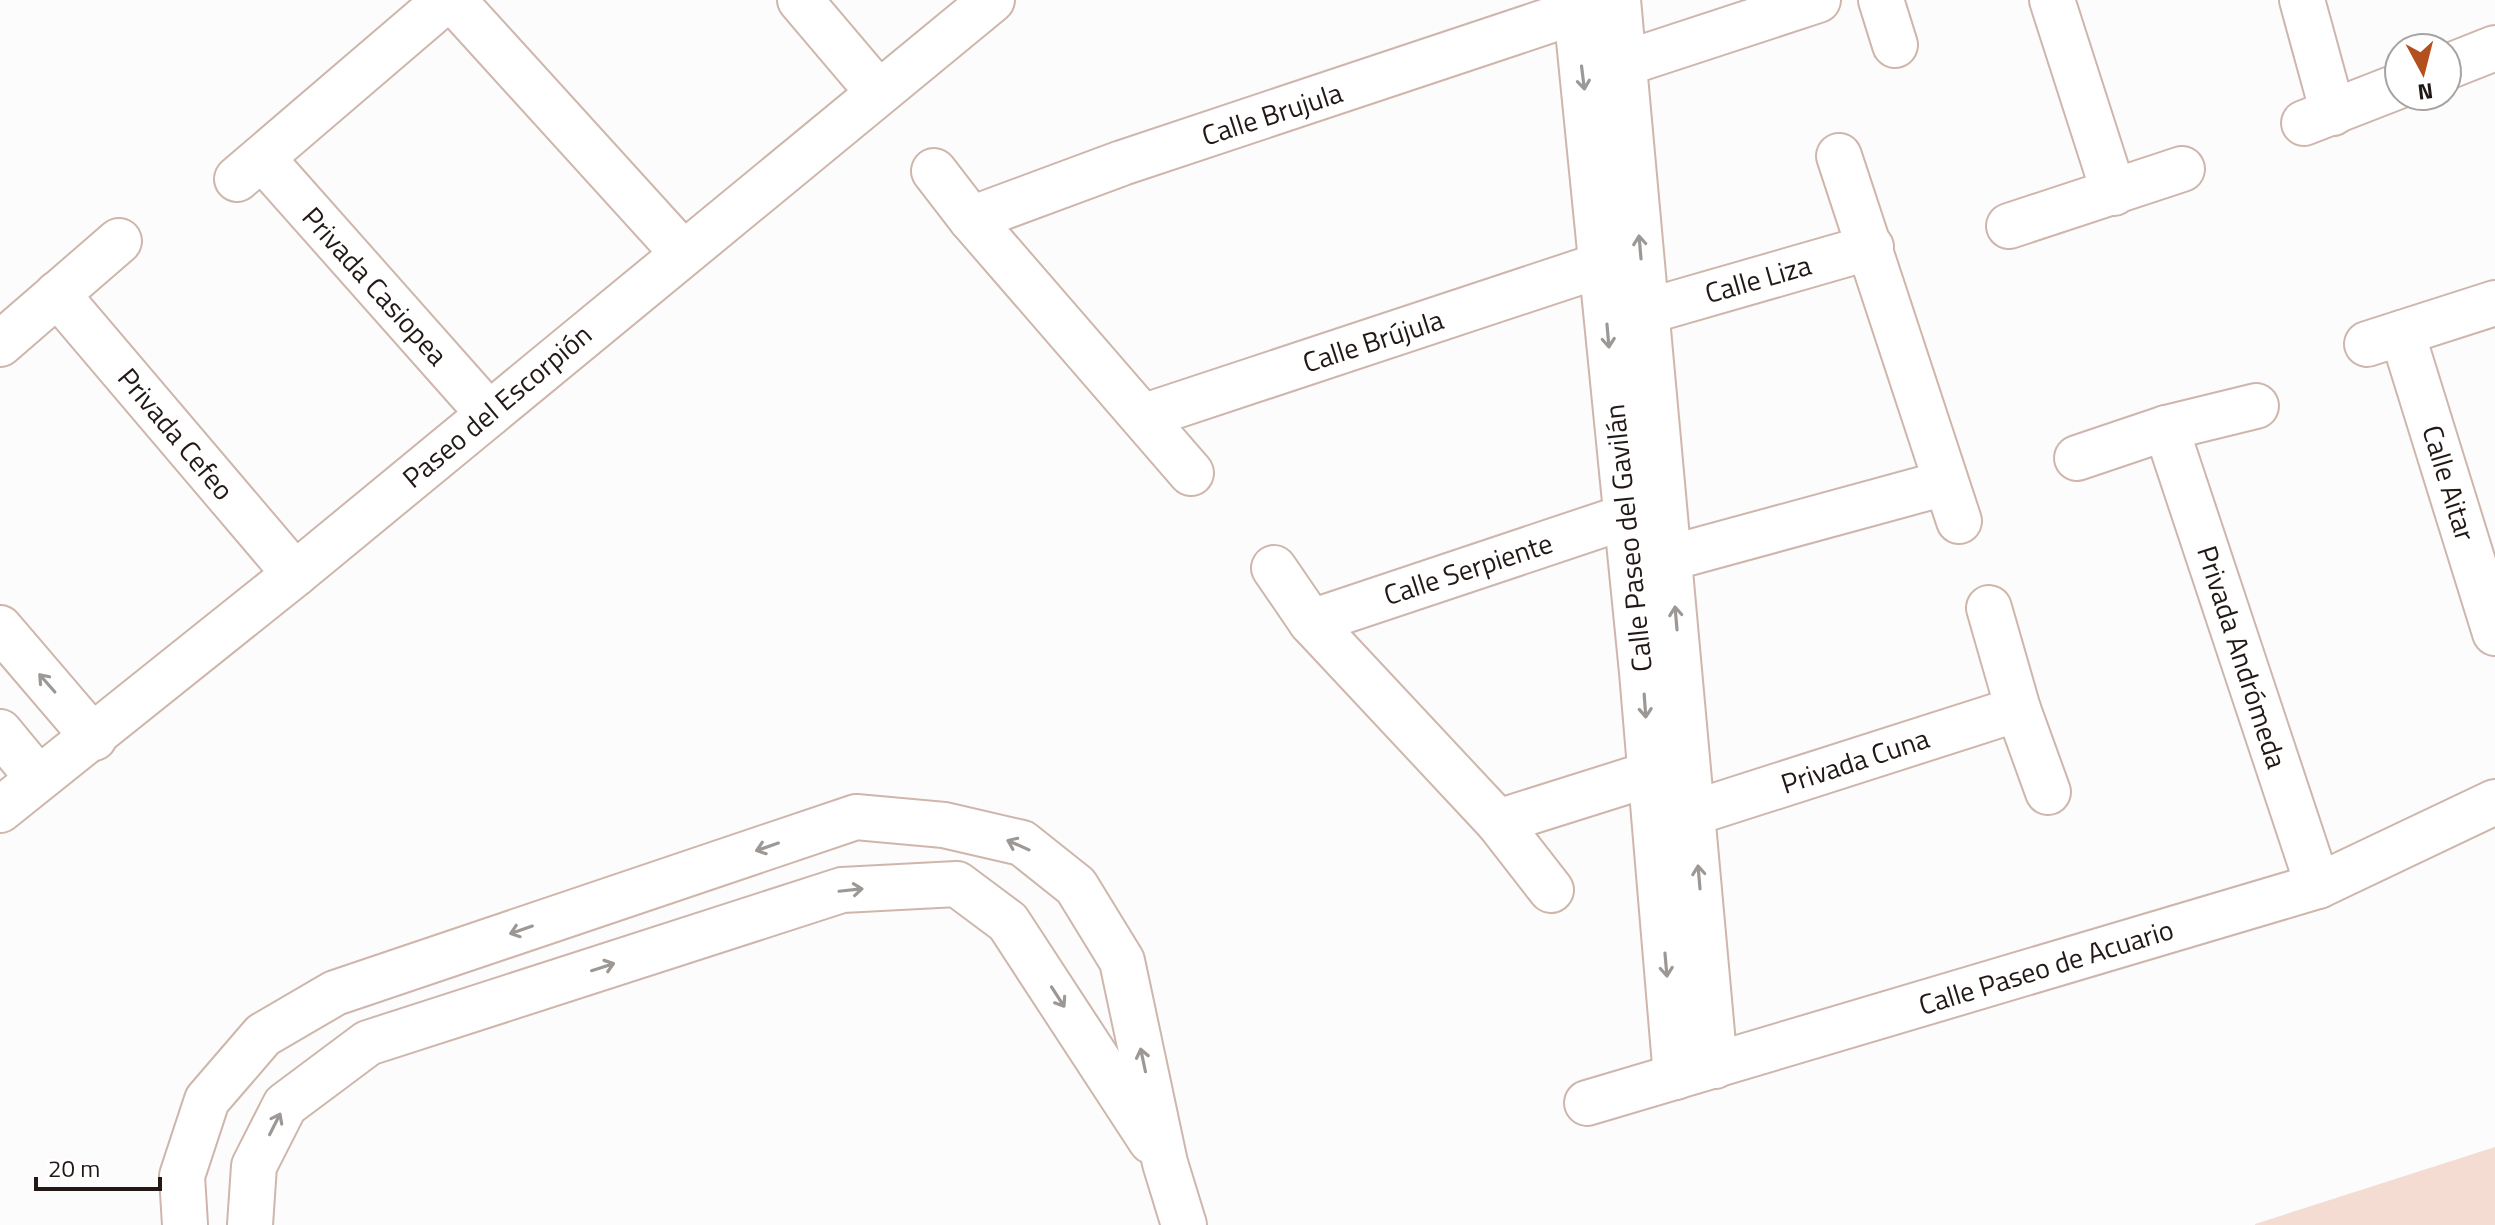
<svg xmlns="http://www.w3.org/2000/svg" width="2495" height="1225" font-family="'Titillium Web',sans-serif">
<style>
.building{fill:#f5dcd2}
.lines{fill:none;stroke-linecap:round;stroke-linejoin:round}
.minor-casing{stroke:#ceb6ac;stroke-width:48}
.minor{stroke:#fff;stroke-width:44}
.oneway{stroke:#9c9896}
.labels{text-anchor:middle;stroke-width:8;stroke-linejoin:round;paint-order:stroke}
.street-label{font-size:28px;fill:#221916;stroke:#fff}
</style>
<rect width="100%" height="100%" fill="#fcfcfc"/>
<!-- building -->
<polygon class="building" points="2495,1147 2495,1225 2255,1225 2255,1224"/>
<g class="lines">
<defs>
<g id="minor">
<polyline points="453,0 682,252"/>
<polyline points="800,0 878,92"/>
<polyline points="1575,0 1642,672 1676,1077"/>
<polyline points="1618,0 1715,1066"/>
<polyline points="1881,0 1895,45"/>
<polyline points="2052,0 2114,193"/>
<polyline points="2302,0 2333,113"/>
<polyline points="1623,64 1818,0"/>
<polyline points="2447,67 2495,48"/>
<polyline points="2304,123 2399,86"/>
<polyline points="1839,156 1959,521"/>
<polyline points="262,158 489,414"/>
<polyline points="934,171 971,219 1191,473"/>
<polyline points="237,179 446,0"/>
<polyline points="971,219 1122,163 1575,12"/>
<polyline points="2009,226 2182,169"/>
<polyline points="57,294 295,574"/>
<polyline points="1645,312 1871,247"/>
<polyline points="2402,333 2495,633"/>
<polyline points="0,344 119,241"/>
<polyline points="2367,344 2495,303"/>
<polyline points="1145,416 1601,265"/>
<polyline points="2166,428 2318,886"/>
<polyline points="2077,458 2166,428 2256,406"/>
<polyline points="1642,562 1670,558 1945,483"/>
<polyline points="1274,568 1311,622 1498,822 1551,890"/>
<polyline points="1989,608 2018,709 2048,792"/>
<polyline points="1311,622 1625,517"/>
<polyline points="0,628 94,738"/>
<polyline points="0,732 38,778"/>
<polyline points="0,810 295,574 992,0"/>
<polyline points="1693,813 2018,709"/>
<polyline points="1498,822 1650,774"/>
<polyline points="1587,1103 2318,886 2495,802"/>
<polyline points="185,1225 182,1176 207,1100 263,1035 335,993 856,817 944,825 1022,843 1076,886 1122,961 1165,1163 1184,1225"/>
<polyline points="250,1225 254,1166 285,1105 368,1043 842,890 957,884 1008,922 1151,1141"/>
</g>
</defs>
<!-- minor casing -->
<use href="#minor" class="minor-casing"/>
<!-- minor -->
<use href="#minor" class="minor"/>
</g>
<!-- one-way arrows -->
<defs><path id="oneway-shaft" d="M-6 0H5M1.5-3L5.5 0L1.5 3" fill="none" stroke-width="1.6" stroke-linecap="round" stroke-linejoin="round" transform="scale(2)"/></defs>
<g class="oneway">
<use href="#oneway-shaft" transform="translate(1583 78) rotate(83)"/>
<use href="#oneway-shaft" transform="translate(1640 247) rotate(-95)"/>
<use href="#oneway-shaft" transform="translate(1608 336) rotate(85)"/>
<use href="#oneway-shaft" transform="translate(1676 618) rotate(-95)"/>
<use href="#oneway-shaft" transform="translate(47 683) rotate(-131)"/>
<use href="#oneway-shaft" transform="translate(1645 706) rotate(86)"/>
<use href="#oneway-shaft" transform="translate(1018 845) rotate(-156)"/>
<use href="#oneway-shaft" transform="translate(767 847) rotate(161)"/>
<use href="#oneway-shaft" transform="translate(1699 877) rotate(-95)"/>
<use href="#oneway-shaft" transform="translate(851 890) rotate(-6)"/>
<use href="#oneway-shaft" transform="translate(521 930) rotate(161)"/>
<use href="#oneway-shaft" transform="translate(1666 965) rotate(85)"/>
<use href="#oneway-shaft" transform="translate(603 967) rotate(-18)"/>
<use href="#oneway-shaft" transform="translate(1058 997) rotate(57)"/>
<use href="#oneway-shaft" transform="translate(1143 1060) rotate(-102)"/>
<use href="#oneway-shaft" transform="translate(275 1124) rotate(-63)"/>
</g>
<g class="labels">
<!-- street labels -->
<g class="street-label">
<text transform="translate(1272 114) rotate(-18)" y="10">Calle Brujula</text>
<text transform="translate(1758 279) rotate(-16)" y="10">Calle Liza</text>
<text transform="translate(375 286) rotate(48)" y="10">Privada Casiopea</text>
<text transform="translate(1373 341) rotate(-18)" y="10">Calle Brújula</text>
<text transform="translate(497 406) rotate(-40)" y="10">Paseo del Escorpión</text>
<text transform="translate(176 434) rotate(50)" y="10">Privada Cefeo</text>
<text transform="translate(2449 483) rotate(73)" y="10">Calle Aitar</text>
<text transform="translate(1628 538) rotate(-96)" y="10">Calle Paseo del Gavilán</text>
<text transform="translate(1468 569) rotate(-18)" y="10">Calle Serpiente</text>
<text transform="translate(2242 657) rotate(72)" y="10">Privada Andrómeda</text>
<text transform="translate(1855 761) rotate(-18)" y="10">Privada Cuna</text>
<text transform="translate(2046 967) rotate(-17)" y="10">Calle Paseo de Acuario</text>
</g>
</g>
<!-- north arrow -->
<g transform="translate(2423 72) rotate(173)"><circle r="38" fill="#ffffff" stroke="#a7a3a2" stroke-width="2"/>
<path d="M0-6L14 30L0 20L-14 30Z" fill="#b4501d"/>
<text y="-12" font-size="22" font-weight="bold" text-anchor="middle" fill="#221916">N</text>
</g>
<!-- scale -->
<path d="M36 1177v12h124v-12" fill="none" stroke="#221916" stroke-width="4"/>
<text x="48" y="1177" font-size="24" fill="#221916" stroke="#ffffff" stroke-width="6" paint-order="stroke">20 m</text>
</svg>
